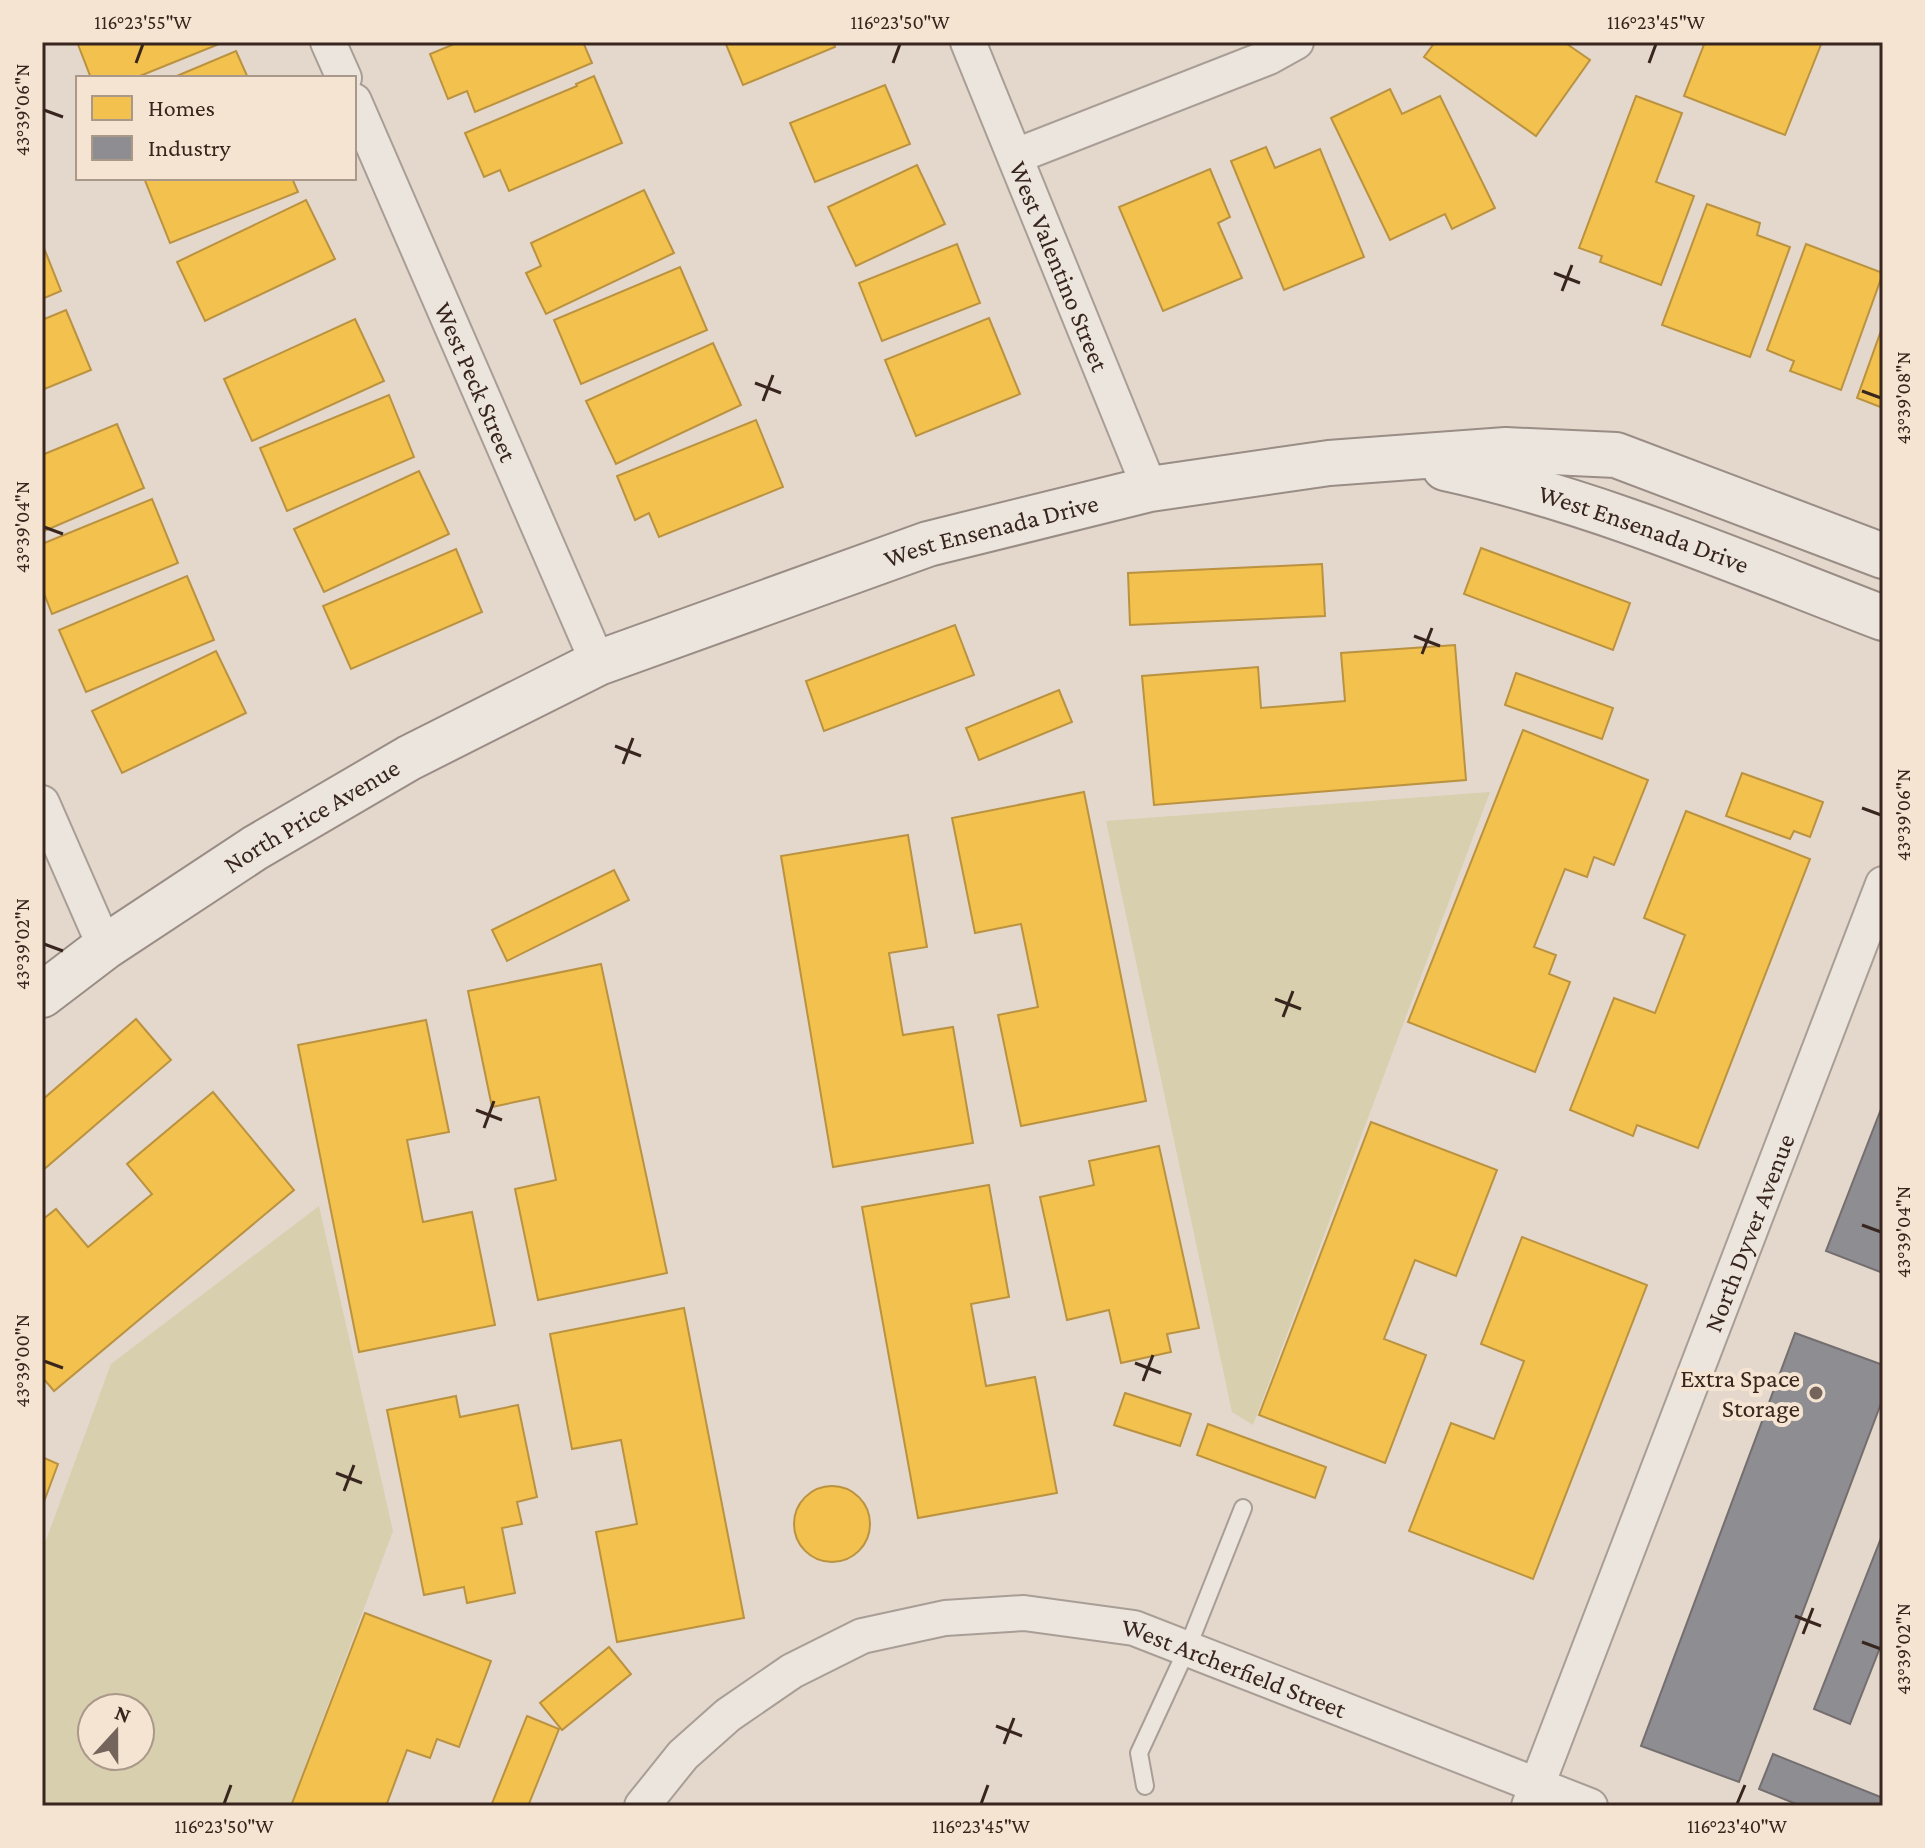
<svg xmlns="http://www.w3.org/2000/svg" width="1925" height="1848" font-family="'Crimson Pro',serif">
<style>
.green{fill:#d7cfae;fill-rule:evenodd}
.homes{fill:#f2c14e;stroke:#ba9240;stroke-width:2}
.industry{fill:#8d8d92;stroke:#746e6f;stroke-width:2}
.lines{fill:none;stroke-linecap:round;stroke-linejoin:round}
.lane-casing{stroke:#a99e96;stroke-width:20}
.street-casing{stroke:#a99e96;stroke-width:38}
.secondary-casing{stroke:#998d85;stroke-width:48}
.lane{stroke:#ece5de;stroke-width:16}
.street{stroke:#ece5de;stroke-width:34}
.secondary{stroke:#ece5de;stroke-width:44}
.ticks{fill:none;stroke:#38251e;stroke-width:3}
.poi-dot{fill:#74645b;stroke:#f6e4d2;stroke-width:3}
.labels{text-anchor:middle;stroke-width:8;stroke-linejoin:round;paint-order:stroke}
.street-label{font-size:26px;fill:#38251e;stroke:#f6e4d2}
.poi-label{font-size:26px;fill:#38251e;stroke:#f6e4d2;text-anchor:end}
.neatline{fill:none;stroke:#38251e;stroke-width:3}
.ticks-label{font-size:20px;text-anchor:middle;fill:#38251e}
</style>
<rect width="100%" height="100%" fill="#e4d8cc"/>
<!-- green -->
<g class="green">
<polygon points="1490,792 1253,1425 1232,1412 1106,821"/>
<path d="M319 1206 393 1531 290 1806H42V1551L111 1364ZM92 1708H140V1756H92Z"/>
</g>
<!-- homes -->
<g class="homes">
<polygon points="77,42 224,42 135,78 91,78"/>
<polygon points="459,42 583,42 592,63 475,112 467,91 448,99 430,54"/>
<polygon points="725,42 833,42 835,47 743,85"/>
<polygon points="1435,42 1564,42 1590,60 1536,136 1424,57"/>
<polygon points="1705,42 1822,42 1785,135 1684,96"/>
<polygon points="236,51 248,78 172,78"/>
<polygon points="594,76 622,143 509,191 500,170 484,177 465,133 577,86 576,84"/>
<polygon points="885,85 910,144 815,182 790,123"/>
<polygon points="1390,89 1402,114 1440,96 1495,208 1452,229 1445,214 1390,240 1331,118"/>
<polygon points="1636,96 1682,113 1656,182 1694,196 1661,285 1600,262 1602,256 1579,248"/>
<polygon points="1266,147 1275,168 1320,149 1364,257 1284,290 1231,161"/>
<polygon points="917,165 945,224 856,266 828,207"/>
<polygon points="1210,169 1230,217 1218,223 1242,278 1163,311 1119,207"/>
<polygon points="144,178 292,178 298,192 170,243"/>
<polygon points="644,190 674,253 546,314 526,273 541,266 531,243"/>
<polygon points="306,200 335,259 205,321 177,262"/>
<polygon points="1707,204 1760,223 1757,235 1790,247 1750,357 1662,325"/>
<polygon points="42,243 61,291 42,299"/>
<polygon points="957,244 980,303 882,341 859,283"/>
<polygon points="1806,244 1883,273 1841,390 1790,371 1794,361 1767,350"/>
<polygon points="680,267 707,330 581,384 554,320"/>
<polygon points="66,310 91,370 42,390 42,320"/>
<polygon points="989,318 1020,394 916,436 885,360"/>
<polygon points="355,319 384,381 252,441 224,379"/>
<polygon points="1883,325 1883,408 1857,398"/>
<polygon points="713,343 741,405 616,464 586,401"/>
<polygon points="389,395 414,457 287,511 260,448"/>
<polygon points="756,420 783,487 659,537 649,513 635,520 617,476"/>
<polygon points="117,424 144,488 42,532 42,455"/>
<polygon points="419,471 449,534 324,592 294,529"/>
<polygon points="152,499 178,563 52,614 42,588 42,544"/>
<polygon points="1481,548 1630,603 1613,650 1464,594"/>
<polygon points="456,549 482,612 351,669 323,606"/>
<polygon points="1322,564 1325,616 1130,625 1128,573"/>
<polygon points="187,576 214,640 86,692 59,630"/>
<polygon points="955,625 974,675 824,731 806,681"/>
<polygon points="1455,645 1466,780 1154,805 1142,676 1258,667 1261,708 1345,701 1341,653"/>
<polygon points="216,651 246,713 122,773 92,711"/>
<polygon points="1516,673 1613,708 1602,739 1505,705"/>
<polygon points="1059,690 1072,722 979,760 966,728"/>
<polygon points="1523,730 1648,780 1614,865 1594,857 1587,877 1565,869 1534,947 1556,955 1549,974 1570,982 1535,1072 1408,1022"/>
<polygon points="1742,773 1823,802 1810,837 1794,831 1790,839 1726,816"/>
<polygon points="1084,792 1146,1101 1021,1126 998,1015 1038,1007 1021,924 975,933 952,818"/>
<polygon points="1686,811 1810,859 1698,1148 1637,1125 1633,1136 1570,1110 1614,998 1655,1013 1685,935 1644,918"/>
<polygon points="908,835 927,947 889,953 903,1035 953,1027 973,1143 833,1167 781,856"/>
<polygon points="614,870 629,900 507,961 492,930"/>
<polygon points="601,964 667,1273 538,1300 515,1189 556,1180 539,1097 492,1107 468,991"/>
<polygon points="136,1019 171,1060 42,1171 42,1100"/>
<polygon points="426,1020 449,1132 407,1140 423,1222 472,1212 495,1325 359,1352 298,1045"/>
<polygon points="213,1092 294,1190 54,1391 42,1377 42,1220 56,1209 88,1247 152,1194 127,1164"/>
<polygon points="1371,1122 1497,1170 1456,1276 1415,1260 1384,1339 1426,1355 1385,1463 1259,1415"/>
<polygon points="1159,1146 1199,1328 1167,1334 1171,1352 1121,1363 1109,1310 1067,1320 1040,1197 1094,1185 1089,1161"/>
<polygon points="989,1185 1009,1297 971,1304 986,1386 1035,1377 1057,1493 918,1518 862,1207"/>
<polygon points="1522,1237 1647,1285 1533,1579 1409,1531 1451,1423 1494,1439 1524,1361 1481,1344"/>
<polygon points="684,1308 744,1618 617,1642 596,1532 637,1524 621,1440 572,1449 550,1334"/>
<polygon points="1125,1393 1191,1414 1180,1446 1114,1425"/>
<polygon points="456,1396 460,1417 518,1405 537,1497 517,1502 522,1524 502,1528 515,1593 467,1603 464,1587 424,1595 387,1410"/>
<polygon points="1208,1424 1326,1467 1315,1498 1197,1455"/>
<polygon points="42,1457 58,1464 42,1507"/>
<circle cx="832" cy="1524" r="38"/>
<polygon points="365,1613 491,1661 459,1747 437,1739 430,1758 407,1750 386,1806 291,1806"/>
<polygon points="609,1647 631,1674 562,1730 540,1703"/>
<polygon points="527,1716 559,1729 528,1806 491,1806"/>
</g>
<!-- industry -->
<g class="industry">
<polygon points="1883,1104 1883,1273 1826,1251"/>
<polygon points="1795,1333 1883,1365 1883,1398 1739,1782 1641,1746"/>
<polygon points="1883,1533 1883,1640 1850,1724 1814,1709"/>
<polygon points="1773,1754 1883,1798 1883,1806 1801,1806 1759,1789"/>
</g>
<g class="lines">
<defs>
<polyline id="lane" points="1145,1786 1139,1753 1187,1649 1243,1508"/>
<g id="street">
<polyline points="328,42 344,78"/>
<path id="s1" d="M968 42 1150 489"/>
<path id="s2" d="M354 101 598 663"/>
<polyline points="1016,156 1269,57 1296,42"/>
<polyline points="42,803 105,947"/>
<path id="s3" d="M642 1806 683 1755 728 1715 792 1671 862 1636 945 1618 1024 1613 1134 1628 1590 1806"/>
<path id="s4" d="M1529 1806 1883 884"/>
</g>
<g id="secondary">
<path id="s5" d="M1445 468C1596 501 1739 563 1883 618"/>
<path id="s6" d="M42 995 105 947 255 848 409 758 598 663 928 544 1150 489 1329 463 1506 450 1616 455 1883 556"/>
</g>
</defs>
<!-- lane casing -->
<use href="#lane" class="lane-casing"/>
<!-- street casing -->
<use href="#street" class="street-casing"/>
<!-- secondary casing -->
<use href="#secondary" class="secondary-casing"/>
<!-- lane -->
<use href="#lane" class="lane"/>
<!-- street -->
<use href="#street" class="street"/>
<!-- secondary -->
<use href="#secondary" class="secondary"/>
</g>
<!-- ticks -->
<path class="ticks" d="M136 63 143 44M893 63 900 44M1649 63 1656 44M44 110 63 117M1554 273 1580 283M1562 291 1572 265M755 383 781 393M1862 391 1881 398M763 401 773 375M44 527 63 534M1414 636 1440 646M1422 654 1432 628M615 746 641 756M623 764 633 738M1862 808 1881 815M44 944 63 951M1275 999 1301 1009M1283 1017 1293 991M476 1110 502 1120M484 1128 494 1101M1862 1225 1881 1232M44 1361 63 1368M1135 1363 1161 1373M1143 1381 1153 1355M336 1473 362 1483M344 1491 354 1465M1795 1616 1821 1626M1803 1634 1813 1608M1862 1642 1881 1649M996 1726 1022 1736M1004 1744 1014 1718M224 1804 231 1785M981 1804 988 1785M1737 1804 1745 1785"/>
<!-- markers -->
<circle class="poi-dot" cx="1816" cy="1393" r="8"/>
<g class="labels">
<!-- street labels -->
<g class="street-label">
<text dy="9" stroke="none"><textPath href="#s1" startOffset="242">West Valentino Street</textPath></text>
<text dy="9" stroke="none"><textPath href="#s2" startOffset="306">West Peck Street</textPath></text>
<text dy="9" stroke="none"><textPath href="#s5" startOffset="208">West Ensenada Drive</textPath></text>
<text dy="9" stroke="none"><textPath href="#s6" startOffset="1064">West Ensenada Drive</textPath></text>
<text dy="9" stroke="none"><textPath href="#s6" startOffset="324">North Price Avenue</textPath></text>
<text dy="9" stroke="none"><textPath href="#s4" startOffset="614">North Dyver Avenue</textPath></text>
<text dy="9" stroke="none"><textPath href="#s3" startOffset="664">West Archerfield Street</textPath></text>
</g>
<!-- poi labels -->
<g class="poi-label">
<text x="1800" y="1387">Extra Space<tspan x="1800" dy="30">Storage</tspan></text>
</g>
</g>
<!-- border -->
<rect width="1925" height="1848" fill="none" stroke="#f6e4d2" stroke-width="88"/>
<!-- legend -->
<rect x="76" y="76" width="280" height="104" fill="#f6e4d2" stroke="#aa988a" stroke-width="2"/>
<rect x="92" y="96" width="40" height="24" fill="#f2c14e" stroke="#aa988a" stroke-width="2"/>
<text x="148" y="116" font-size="24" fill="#38251e">Homes</text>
<rect x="92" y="136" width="40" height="24" fill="#8d8d92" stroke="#aa988a" stroke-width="2"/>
<text x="148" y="156" font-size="24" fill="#38251e">Industry</text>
<!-- north arrow -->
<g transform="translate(116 1732) rotate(21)"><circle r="38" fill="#f6e4d2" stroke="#aa988a" stroke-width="2"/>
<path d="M0-6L14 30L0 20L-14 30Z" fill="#74645b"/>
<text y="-12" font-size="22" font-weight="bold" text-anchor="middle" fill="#38251e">N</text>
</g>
<rect x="44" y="44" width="1837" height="1760" class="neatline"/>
<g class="ticks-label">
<text x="143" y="29">116°23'55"W</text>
<text x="900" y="29">116°23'50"W</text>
<text x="1656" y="29">116°23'45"W</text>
<text transform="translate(22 110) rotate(-90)" y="7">43°39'06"N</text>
<text transform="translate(1903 398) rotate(-90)" y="7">43°39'08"N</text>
<text transform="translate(22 527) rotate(-90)" y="7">43°39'04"N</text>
<text transform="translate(1903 815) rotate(-90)" y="7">43°39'06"N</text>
<text transform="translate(22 944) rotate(-90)" y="7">43°39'02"N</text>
<text transform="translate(1903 1232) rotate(-90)" y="7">43°39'04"N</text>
<text transform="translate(22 1361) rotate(-90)" y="7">43°39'00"N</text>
<text transform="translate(1903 1649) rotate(-90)" y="7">43°39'02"N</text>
<text x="224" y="1833">116°23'50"W</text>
<text x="981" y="1833">116°23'45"W</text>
<text x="1737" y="1833">116°23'40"W</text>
</g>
</svg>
